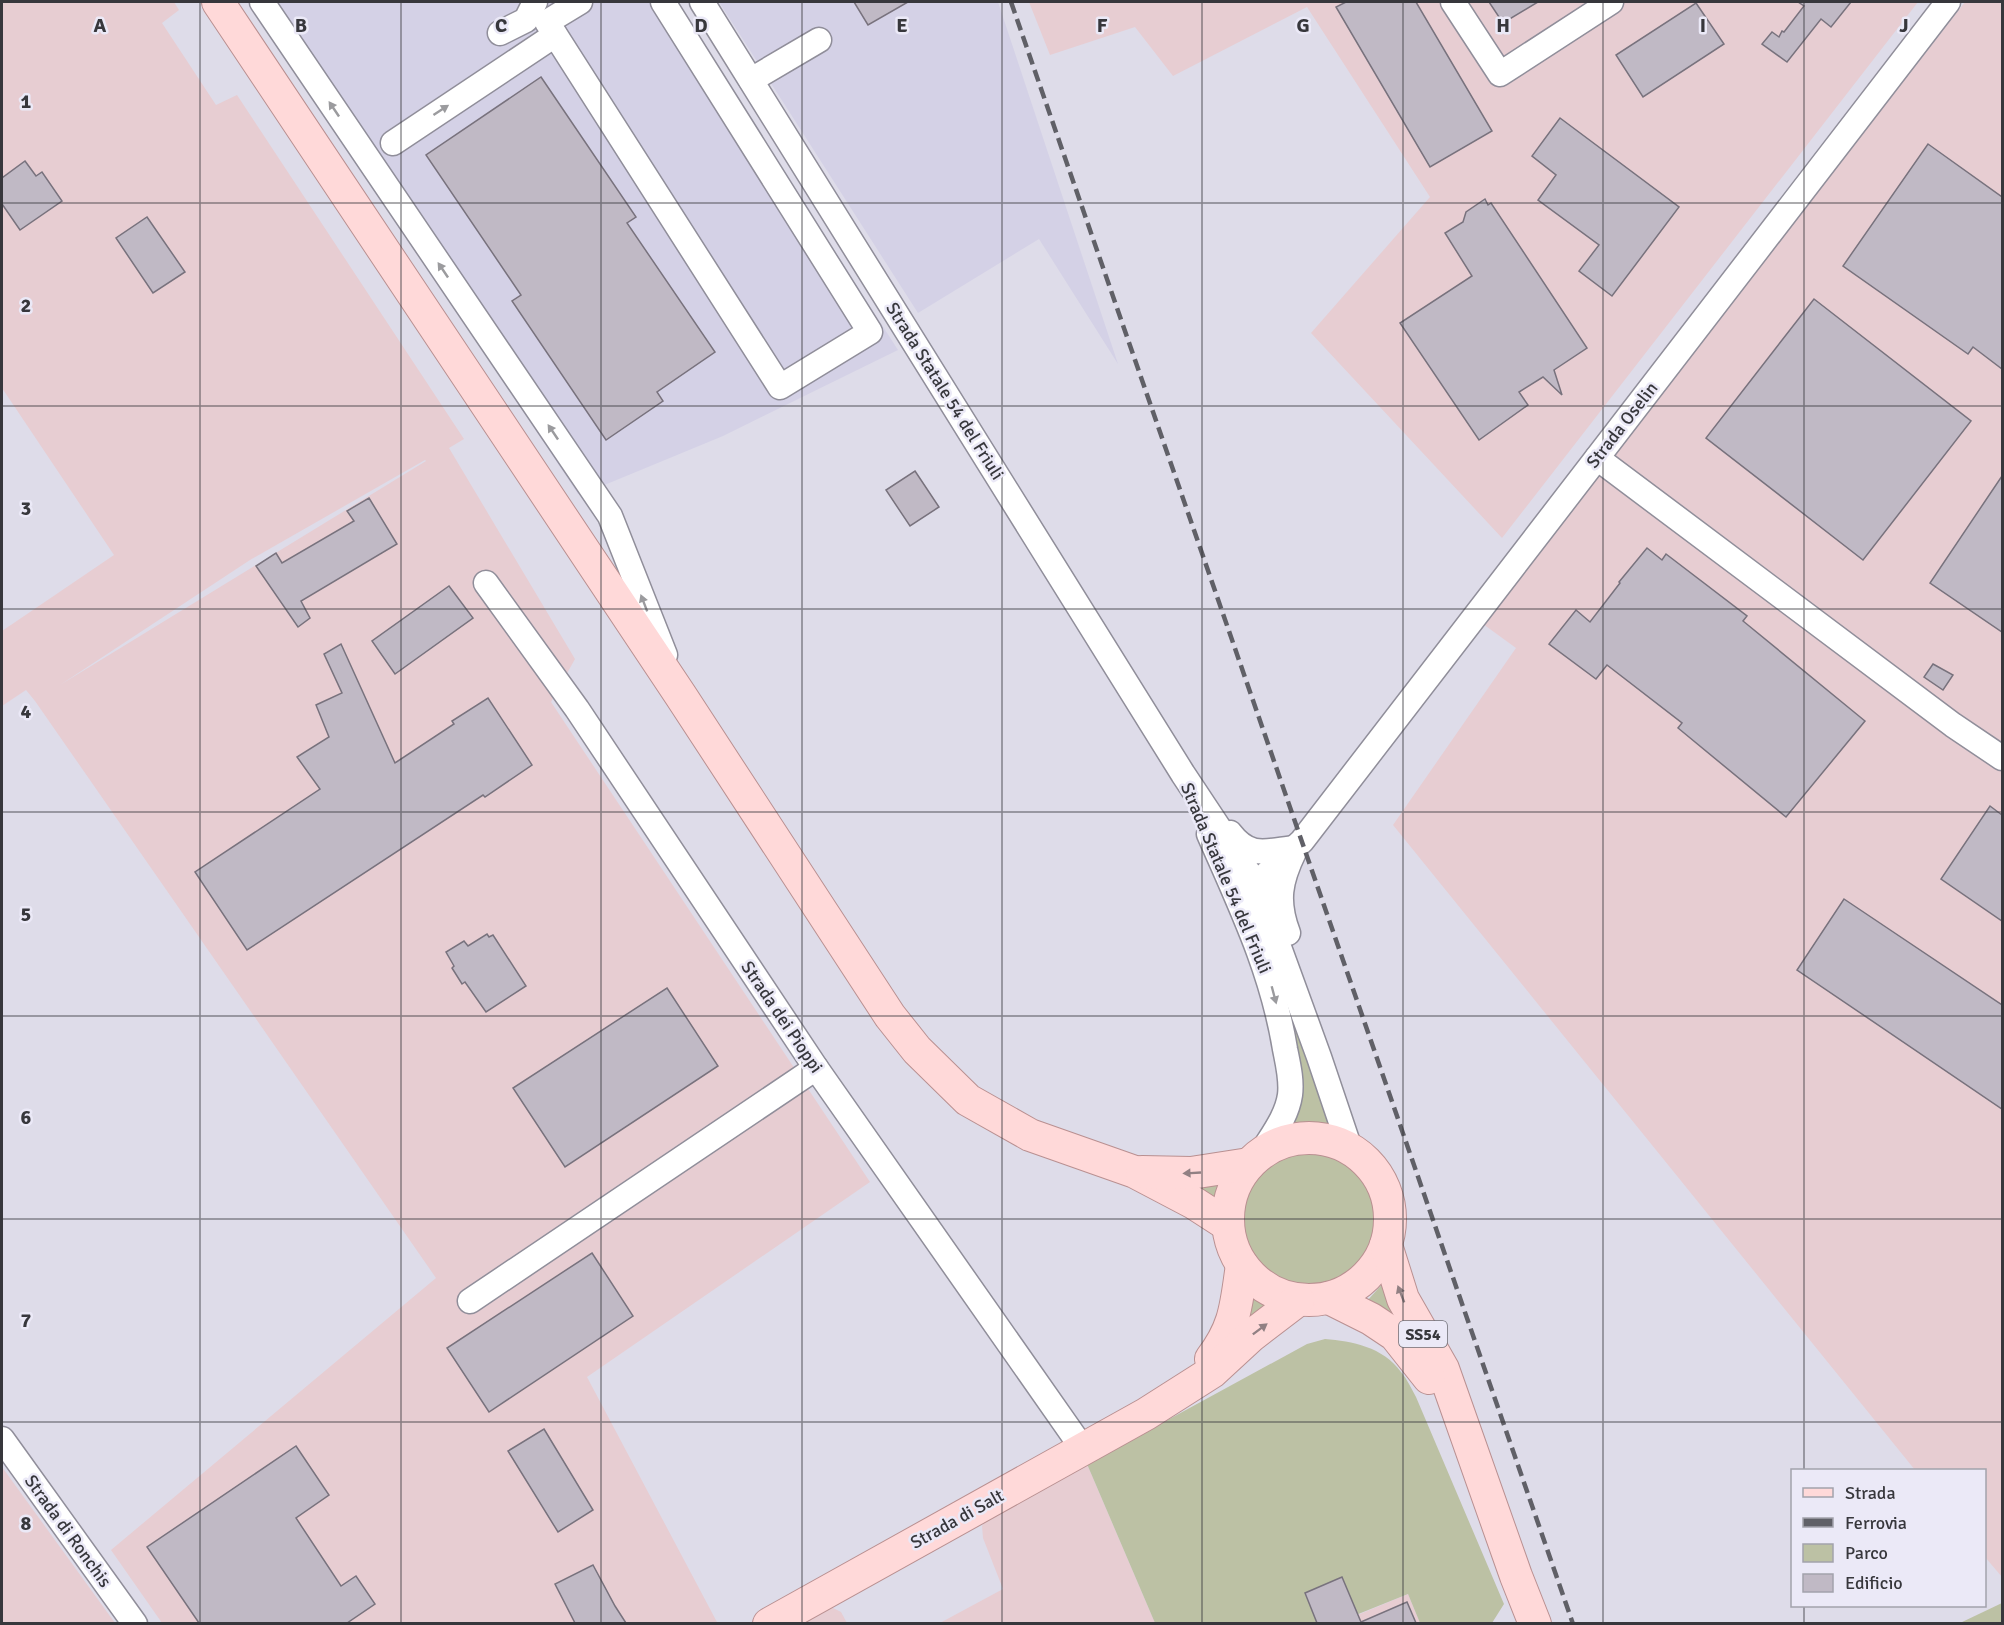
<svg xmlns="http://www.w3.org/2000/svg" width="2004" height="1625" font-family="Signika,sans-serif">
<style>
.built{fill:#d4d1e6}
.industrial{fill:#e7cdd2;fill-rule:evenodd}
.green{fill:#bcc1a4}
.building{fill:#c0b9c5;stroke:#78727d;stroke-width:1.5}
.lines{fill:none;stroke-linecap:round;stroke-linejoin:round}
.minor-casing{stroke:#908e9a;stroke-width:27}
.major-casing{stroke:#b99091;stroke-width:34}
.minor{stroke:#fff;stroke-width:24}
.major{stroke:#ffd9d9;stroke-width:32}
.rail{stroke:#606067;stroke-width:4.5;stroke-dasharray:12 6;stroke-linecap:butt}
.oneway{fill:#9b9b9e}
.oneway2{fill:#918083}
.grid{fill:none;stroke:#37373c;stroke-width:1.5;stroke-opacity:0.55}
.labels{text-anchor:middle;stroke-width:5;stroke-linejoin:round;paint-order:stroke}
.shield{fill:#ebe9f7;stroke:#6d6c74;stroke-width:1.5}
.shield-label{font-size:16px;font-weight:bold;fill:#37373c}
.street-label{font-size:18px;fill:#37373c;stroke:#ebe9f7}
.grid-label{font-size:20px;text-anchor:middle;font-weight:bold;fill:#37373c;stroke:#ebe9f7;stroke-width:5;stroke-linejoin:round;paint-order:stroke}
</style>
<rect width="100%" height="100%" fill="#dedce9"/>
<!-- built -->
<g class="built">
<polygon points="252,2 675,2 898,350 723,436 602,486 578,494"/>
<polygon points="719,2 998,2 1118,364 1039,239 918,313"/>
</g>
<!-- industrial -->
<g class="industrial">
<path d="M2 2H174L179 10 162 23 216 105 237 95 464 439 449 448 575 659 551 702 870 1182 587 1377 718 1624 162 1623 111 1550 436 1278 35 701 26 690 2 706V631L114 555 2 388ZM425 460 426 461 60 685 250 560Z"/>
<polygon points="1029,2 1918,2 1502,538 1311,333 1430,197 1307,7 1173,76 1135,27 1050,55"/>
<polygon points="1965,2 2002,2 2002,1577 1985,1557 1984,1470 1915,1470 1393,825 1516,648 1483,624"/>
<polygon points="1087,1464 1155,1623 938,1624 1003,1589 983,1538 982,1526 986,1520"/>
<polygon points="2,1467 115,1623 2,1623"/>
<polygon points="1408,1594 1420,1623 1336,1624"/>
<polygon points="831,1607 841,1612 847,1623 798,1624 826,1608"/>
</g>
<!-- green -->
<g class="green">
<polygon points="1278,965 1333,1125 1294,1124 1301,1100"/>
<circle cx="1309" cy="1220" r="69"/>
<polygon points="1222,1180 1214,1207 1172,1183"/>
<polygon points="1385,1281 1400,1319 1367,1301"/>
<polygon points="1247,1293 1273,1308 1242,1332"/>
<path d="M1325 1339C1352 1341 1383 1347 1401 1372 1407 1379 1411 1388 1416 1397L1504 1604 1492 1623H1420L1408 1594 1336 1623H1155L1087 1464 1307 1344Z"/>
<polygon points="2002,1603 2002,1623 1960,1623"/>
</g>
<!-- building -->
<g class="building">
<polygon points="854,2 908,2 868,25"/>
<polygon points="1346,2 1416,2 1492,131 1430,167 1336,7"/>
<polygon points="1489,2 1538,2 1503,23"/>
<polygon points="1798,2 1851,2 1831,27 1821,19 1787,62 1762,44 1772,32 1779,37 1782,31 1784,32 1804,6"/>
<polygon points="1696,3 1724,44 1643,97 1616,55"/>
<polygon points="541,77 636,217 627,223 715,352 657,392 663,401 606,440 512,301 521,295 426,155"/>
<polygon points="1560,118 1679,207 1612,296 1579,271 1599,245 1538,200 1556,175 1532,156"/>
<polygon points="1928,144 2002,197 2002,369 1973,347 1968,354 1843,266"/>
<polygon points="25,161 36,176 42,172 62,201 20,230 2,204 2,178"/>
<polygon points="1485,199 1488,205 1491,203 1587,348 1554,370 1562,395 1543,377 1519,392 1528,405 1479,440 1400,323 1472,276 1445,233 1463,222 1466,212"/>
<polygon points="147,217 185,272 153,293 116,238"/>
<polygon points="1814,299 1971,421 1863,560 1706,438"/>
<polygon points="915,471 939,507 910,526 886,490"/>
<polygon points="2002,476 2002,632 1930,583"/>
<polygon points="369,498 397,544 301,601 310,618 298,627 256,566 276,553 282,563 354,521 347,511"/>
<polygon points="1647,548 1662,560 1666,554 1747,616 1743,621 1865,721 1786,817 1678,728 1682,723 1607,665 1596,679 1549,644 1576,610 1590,622 1620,583 1619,582"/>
<polygon points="449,586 473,618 395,674 372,641"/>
<polygon points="341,644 395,763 454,724 452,721 488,698 532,765 485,797 483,795 247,950 195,872 320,789 297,757 329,737 316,705 342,693 324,654"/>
<polygon points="1933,664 1953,675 1943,690 1924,677"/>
<polygon points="1990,806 2002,815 2002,921 1941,879"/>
<polygon points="1844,899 2002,1005 2002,1109 1797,970"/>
<polygon points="487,934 489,937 493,935 526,986 486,1012 465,982 462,984 452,968 454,966 446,952 464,941 468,946"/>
<polygon points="667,988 718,1066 565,1167 513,1088"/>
<polygon points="592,1253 633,1316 489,1412 447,1348"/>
<polygon points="544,1429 593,1510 558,1532 508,1451"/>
<polygon points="296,1446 329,1495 296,1518 341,1586 356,1576 375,1604 347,1623 199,1623 147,1547"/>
<polygon points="593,1565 615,1606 626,1623 575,1623 555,1584"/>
<polygon points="1342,1577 1361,1622 1407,1602 1416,1623 1317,1623 1305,1593"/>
</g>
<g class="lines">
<defs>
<g id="minor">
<polyline points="262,2 610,516 665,655"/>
<polyline points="580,2 547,22 780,387 870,332 663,2"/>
<polyline points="702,2 1183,774 1256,884 1319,1057 1350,1149"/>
<polyline points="1453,2 1500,74 1611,2"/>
<polyline points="500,33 526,20 535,2"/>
<polyline points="751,80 819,40"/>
<polyline points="393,143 555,35"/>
<polyline points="1597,458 1953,725 2002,758"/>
<polyline points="486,583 577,709 816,1068 1083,1449"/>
<path d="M1230 833C1250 859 1266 851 1295 848"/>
<path d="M1209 834C1241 907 1272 970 1285 1049 1288 1064 1292 1080 1290 1095 1287 1116 1273 1134 1262 1152"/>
<path d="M1288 933C1276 901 1280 881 1294 852"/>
<path d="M1255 939C1251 920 1246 901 1256 884L1302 841 1948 2"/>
<polyline points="470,1301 816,1068"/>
<polyline points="2,1439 135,1624"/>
</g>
<g id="major">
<polyline points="218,2 681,696 890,1016 917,1050 968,1100 1030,1135 1135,1172 1194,1203 1228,1225"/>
<circle cx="1309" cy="1219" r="81"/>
<polyline points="1142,1172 1191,1173 1249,1164"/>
<polyline points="1386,1245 1403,1299 1443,1369 1516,1576 1535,1624"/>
<polyline points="1329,1298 1371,1319 1395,1335 1429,1378"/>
<path d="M1211 1359C1236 1326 1236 1305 1242 1265"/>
<polyline points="769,1624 1146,1414 1212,1372 1251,1336 1298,1300"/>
</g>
</defs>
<!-- minor casing -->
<use href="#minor" class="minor-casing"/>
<!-- major casing -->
<use href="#major" class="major-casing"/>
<!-- minor -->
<use href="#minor" class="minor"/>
<!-- major -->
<use href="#major" class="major"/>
<!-- rail -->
<polyline class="rail" points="1011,2 1573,1624"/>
</g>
<!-- one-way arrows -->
<defs><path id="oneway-solid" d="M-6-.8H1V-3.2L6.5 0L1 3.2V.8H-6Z" transform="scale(1.5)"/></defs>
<g class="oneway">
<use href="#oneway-solid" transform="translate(334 109) rotate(-124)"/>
<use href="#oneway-solid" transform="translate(441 110) rotate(-33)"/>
<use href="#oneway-solid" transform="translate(443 270) rotate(-124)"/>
<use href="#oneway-solid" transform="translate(553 432) rotate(-124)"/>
<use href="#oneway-solid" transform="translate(644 603) rotate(-111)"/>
<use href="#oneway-solid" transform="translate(1274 995) rotate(75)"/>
</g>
<g class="oneway2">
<use href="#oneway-solid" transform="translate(1192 1173) rotate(177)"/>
<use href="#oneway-solid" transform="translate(1401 1294) rotate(-111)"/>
<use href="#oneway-solid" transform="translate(1260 1329) rotate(-37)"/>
</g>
<!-- grid -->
<path class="grid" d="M200 2V1624M401 2V1624M601 2V1624M802 2V1624M1002 2V1624M1202 2V1624M1403 2V1624M1603 2V1624M1804 2V1470M2 203H2002M2 406H2002M2 609H2002M2 812H2002M2 1016H2002M2 1219H2002M2 1422H2002M1804 1606V1624"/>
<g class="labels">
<!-- shield labels -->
<rect class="shield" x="1399" y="1321" width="48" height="26" rx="4.5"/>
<g class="shield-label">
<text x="1423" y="1340">SS54</text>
</g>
<!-- street labels -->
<g class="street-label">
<text transform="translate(945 391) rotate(58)" y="6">Strada Statale 54 del Friuli</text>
<text transform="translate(1622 425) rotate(-52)" y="6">Strada Oselin</text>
<text transform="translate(1226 878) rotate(67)" y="6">Strada Statale 54 del Friuli</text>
<text transform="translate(782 1017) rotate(56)" y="6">Strada dei Pioppi</text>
<text transform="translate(957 1519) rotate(-29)" y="6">Strada di Salt</text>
<text transform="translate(68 1531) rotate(54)" y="6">Strada di Ronchis</text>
</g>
</g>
<g class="grid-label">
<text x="100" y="32">A</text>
<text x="301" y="32">B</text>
<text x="501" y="32">C</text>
<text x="701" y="32">D</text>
<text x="902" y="32">E</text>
<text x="1102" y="32">F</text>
<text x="1303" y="32">G</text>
<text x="1503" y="32">H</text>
<text x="1703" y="32">I</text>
<text x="1904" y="32">J</text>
<text x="26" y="108">1</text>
<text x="26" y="312">2</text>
<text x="26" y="515">3</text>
<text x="26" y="718">4</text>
<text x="26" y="921">5</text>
<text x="26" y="1124">6</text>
<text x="26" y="1327">7</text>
<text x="26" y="1530">8</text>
</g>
<!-- border -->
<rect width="2004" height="1625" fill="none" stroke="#37373c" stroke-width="6"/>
<!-- legend -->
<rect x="1791" y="1469" width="195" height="138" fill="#ebe9f7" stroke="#a3a2ac" stroke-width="1.5"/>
<rect x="1803" y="1488" width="30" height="9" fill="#ffd9d9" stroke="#a3a2ac" stroke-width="1.5"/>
<text x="1845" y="1499" font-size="18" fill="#37373c">Strada</text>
<rect x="1803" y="1518" width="30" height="9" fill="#606067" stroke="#a3a2ac" stroke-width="1.5"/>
<text x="1845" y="1529" font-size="18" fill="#37373c">Ferrovia</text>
<rect x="1803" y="1544" width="30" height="18" fill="#bcc1a4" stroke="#a3a2ac" stroke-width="1.5"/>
<text x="1845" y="1559" font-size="18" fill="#37373c">Parco</text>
<rect x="1803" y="1574" width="30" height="18" fill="#c0b9c5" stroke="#a3a2ac" stroke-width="1.5"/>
<text x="1845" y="1589" font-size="18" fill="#37373c">Edificio</text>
</svg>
